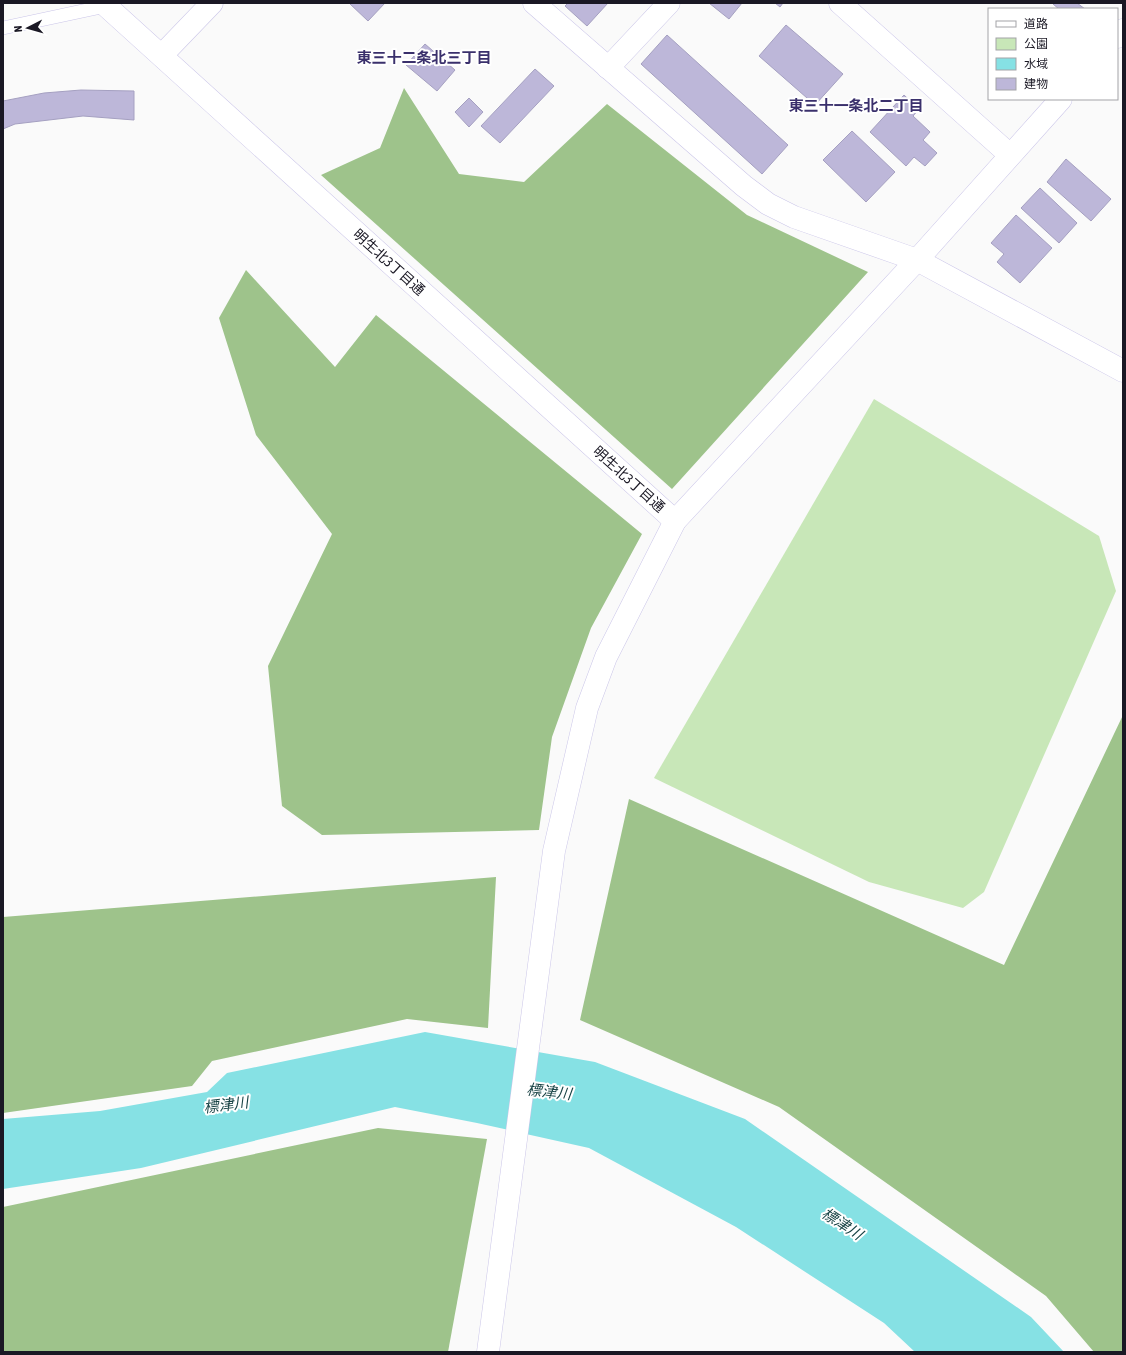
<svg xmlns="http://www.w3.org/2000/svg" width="1126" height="1355" font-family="'Asap Condensed','Noto Sans JP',sans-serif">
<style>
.green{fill:#c8e7b8}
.forest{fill:#9ec38b}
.water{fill:#86e1e4}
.building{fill:#bdb7d9;stroke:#a5a0c1}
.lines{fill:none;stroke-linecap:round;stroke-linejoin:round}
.service-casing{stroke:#cbc6e9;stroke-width:14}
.minor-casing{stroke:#cbc6e9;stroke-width:23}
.tertiary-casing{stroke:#cbc6e9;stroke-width:23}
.service{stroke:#fff;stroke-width:13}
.minor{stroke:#fff;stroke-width:22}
.tertiary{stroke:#fff;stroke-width:22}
.labels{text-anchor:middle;stroke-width:4;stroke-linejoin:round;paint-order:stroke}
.street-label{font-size:14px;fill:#1a1824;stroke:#fff}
.neighbourhood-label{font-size:15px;font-weight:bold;fill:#3a306c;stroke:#fff}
.water-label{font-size:15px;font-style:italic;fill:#184345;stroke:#fff}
</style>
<rect width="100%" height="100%" fill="#fafafa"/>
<!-- green -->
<polygon class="green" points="874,399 1099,536 1116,591 984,892 963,908 869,882 654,778"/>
<!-- forest -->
<g class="forest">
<polygon points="404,88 459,174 524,182 607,104 747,215 868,272 672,489 321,175 380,148"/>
<polygon points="246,270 335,367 376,315 642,534 591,628 552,737 539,830 322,835 282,806 268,666 332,534 256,435 219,318"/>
<polygon points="1123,715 1123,1352 1094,1352 1046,1296 779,1107 580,1020 629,799 1004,965"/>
<polygon points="496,877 488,1028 407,1019 212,1061 192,1086 3,1113 3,917"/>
<polygon points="378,1128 487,1139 448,1352 3,1352 3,1207"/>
</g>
<!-- water -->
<polygon class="water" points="425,1032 595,1062 745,1119 1031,1317 1064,1352 915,1352 884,1323 736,1227 589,1148 477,1123 395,1107 141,1168 3,1189 3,1119 100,1111 207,1092 227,1073"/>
<!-- building -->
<g class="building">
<polygon points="349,3 385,3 368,21"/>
<polygon points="568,3 608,3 587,26 565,6"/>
<polygon points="709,3 742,3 729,19"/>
<polygon points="775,3 783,3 780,7"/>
<polygon points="1054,3 1077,3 1085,9 1059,9 1053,4"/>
<polygon points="786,25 843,74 815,105 759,56"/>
<polygon points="667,35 788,145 762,174 641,64"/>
<polygon points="425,44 455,70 437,91 406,65"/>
<polygon points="535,69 554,86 500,143 481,126"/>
<polygon points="81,90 134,91 134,120 83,116 15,124 3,129 3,101 44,93"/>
<polygon points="904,95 919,109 913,116 930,132 923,140 937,153 925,166 914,157 906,166 870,132"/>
<polygon points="469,98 483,112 469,127 455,112"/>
<polygon points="852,131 895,172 866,202 823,160"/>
<polygon points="1066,159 1111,199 1091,221 1047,182"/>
<polygon points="1040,188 1077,223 1059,243 1021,208"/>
<polygon points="1016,215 1052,248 1020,283 997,262 1004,254 991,243"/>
</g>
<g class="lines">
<defs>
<polyline id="service" points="3,28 106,6"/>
<g id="minor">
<polyline points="103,3 675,521"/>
<polyline points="534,3 744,186 768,204 794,217 917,260 1123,371"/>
<polyline points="840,3 1010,155"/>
<polyline points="162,55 212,3"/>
<polyline points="608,68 669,3"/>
</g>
<g id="tertiary">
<polyline points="1117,37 1123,30"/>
<polyline points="488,1352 554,851 587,708 606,657 675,521 917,260 1061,99"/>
</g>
</defs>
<!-- service casing -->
<use href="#service" class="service-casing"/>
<!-- minor casing -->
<use href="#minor" class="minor-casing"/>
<!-- tertiary casing -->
<use href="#tertiary" class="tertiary-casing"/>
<!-- service -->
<use href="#service" class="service"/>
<!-- minor -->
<use href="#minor" class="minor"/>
<!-- tertiary -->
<use href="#tertiary" class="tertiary"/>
</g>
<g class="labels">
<!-- street labels -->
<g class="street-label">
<text transform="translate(389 262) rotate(42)" y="5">明生北3丁目通</text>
<text transform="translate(629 479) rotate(42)" y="5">明生北3丁目通</text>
</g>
<!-- neighbourhood labels -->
<g class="neighbourhood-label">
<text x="424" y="63">東三十二条北三丁目</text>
<text x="856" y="111">東三十一条北二丁目</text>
</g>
<!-- water labels -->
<g class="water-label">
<text transform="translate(549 1092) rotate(6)" y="5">標津川</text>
<text transform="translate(226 1105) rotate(-7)" y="5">標津川</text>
<text transform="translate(842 1224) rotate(33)" y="5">標津川</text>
</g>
</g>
<!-- border -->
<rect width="1126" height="1355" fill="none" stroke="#1a1824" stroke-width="8"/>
<!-- legend -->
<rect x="988" y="8" width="130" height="92" fill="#ffffff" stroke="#a3a3a7"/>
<rect x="996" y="21" width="20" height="6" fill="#ffffff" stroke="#a3a3a7"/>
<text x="1024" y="28" font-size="12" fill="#1a1824">道路</text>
<rect x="996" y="38" width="20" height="12" fill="#c8e7b8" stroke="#a3a3a7"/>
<text x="1024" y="48" font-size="12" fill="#1a1824">公園</text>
<rect x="996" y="58" width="20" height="12" fill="#86e1e4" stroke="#a3a3a7"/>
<text x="1024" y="68" font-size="12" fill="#1a1824">水域</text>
<rect x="996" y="78" width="20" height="12" fill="#bdb7d9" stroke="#a3a3a7"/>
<text x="1024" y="88" font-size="12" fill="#1a1824">建物</text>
<!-- north arrow -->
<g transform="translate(28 28) rotate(264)" stroke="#ffffff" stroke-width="3" paint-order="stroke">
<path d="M0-3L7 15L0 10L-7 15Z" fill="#1a1824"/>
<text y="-6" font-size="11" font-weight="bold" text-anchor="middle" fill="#1a1824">N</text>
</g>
</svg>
